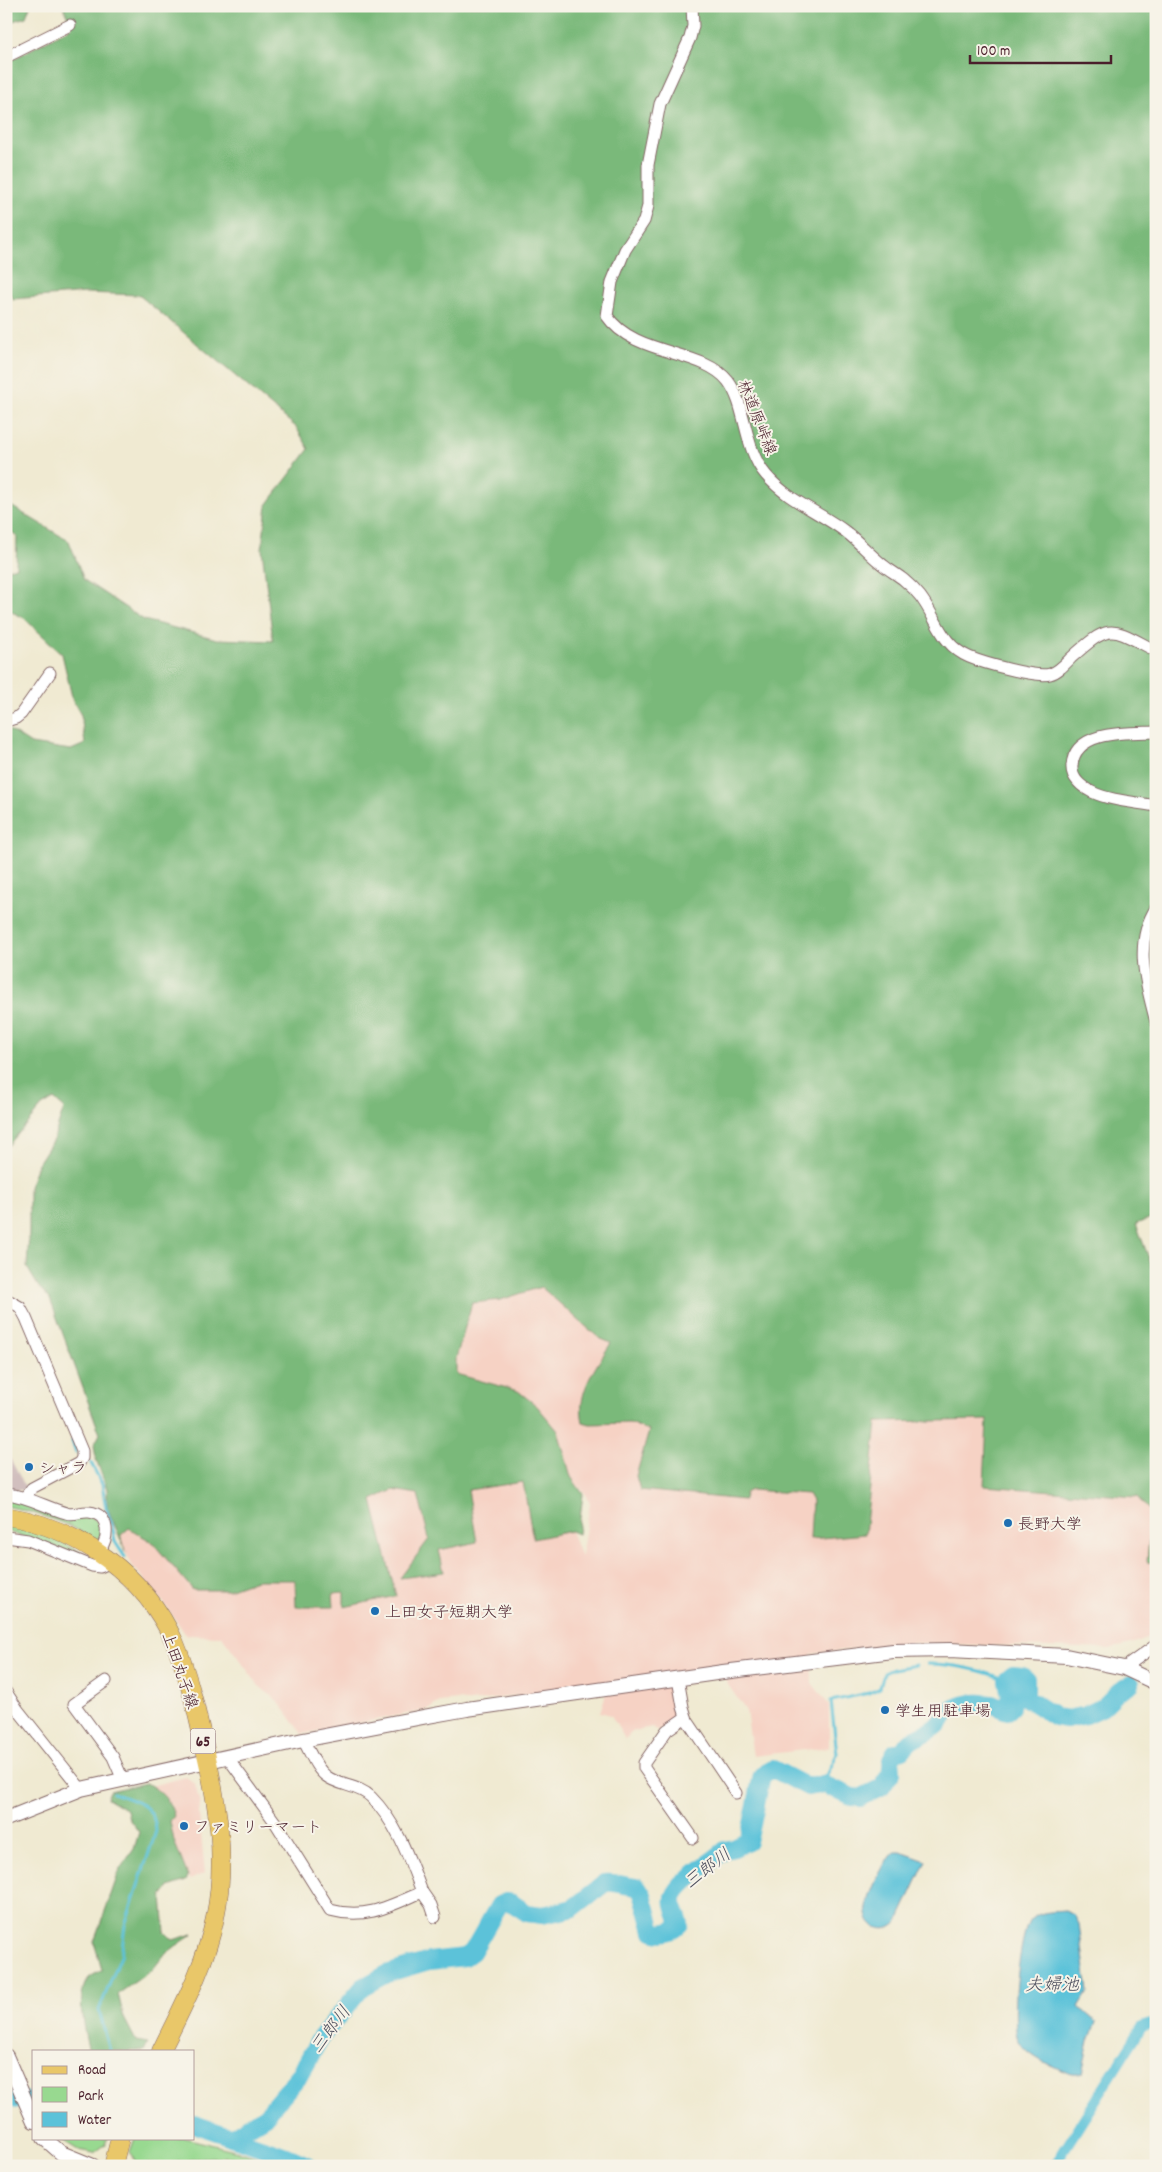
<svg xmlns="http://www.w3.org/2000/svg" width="1162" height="2172" font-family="Dekko,'Klee One',sans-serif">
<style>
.built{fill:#f6d2c4}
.industrial{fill:#d1bfbe}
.green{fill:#98d990;stroke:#717c5e}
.forest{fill:#7ab97a;stroke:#626c52}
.water{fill:#5cc2d9;stroke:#537082}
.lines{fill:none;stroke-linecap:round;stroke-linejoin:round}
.stream{stroke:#5cc2d9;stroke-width:3}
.canal{stroke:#5cc2d9;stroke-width:10}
.river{stroke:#5cc2d9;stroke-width:18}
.minor-casing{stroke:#846665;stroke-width:13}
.tertiary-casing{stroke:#846665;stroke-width:16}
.primary-casing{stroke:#846665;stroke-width:19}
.minor{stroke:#fff;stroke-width:11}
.tertiary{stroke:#fff;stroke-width:14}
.primary{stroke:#e9c769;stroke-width:18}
.poi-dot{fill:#1f6fb2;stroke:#f7f3e8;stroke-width:2}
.labels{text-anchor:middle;stroke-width:4;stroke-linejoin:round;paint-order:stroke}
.shield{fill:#f7f3e8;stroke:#7e5f64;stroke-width:1}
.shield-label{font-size:15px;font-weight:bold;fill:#4a1f2b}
.street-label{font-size:16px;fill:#4a1f2b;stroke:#f7f3e8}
.poi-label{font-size:16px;fill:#4a1f2b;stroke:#f7f3e8;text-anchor:start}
.water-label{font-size:18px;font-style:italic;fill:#4f505f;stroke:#f7f3e8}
</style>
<rect width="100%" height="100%" fill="#f7f3e8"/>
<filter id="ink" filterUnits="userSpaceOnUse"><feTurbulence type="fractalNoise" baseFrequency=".02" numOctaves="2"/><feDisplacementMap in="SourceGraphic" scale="10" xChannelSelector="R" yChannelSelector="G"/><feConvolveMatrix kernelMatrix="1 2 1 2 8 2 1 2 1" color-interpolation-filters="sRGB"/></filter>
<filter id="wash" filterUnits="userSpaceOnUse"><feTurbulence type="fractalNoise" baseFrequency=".0096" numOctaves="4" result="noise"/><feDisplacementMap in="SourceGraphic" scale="20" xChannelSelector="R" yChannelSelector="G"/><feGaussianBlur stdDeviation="1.12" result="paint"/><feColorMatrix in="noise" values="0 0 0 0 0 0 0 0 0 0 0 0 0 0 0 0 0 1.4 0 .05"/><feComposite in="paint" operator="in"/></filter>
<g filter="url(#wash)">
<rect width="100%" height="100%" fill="#f0ead2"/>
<!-- built -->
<g class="built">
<polygon points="541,1287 599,1338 611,1342 586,1384 583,1422 590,1424 630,1423 649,1431 636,1476 744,1500 745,1493 751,1490 808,1494 812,1501 810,1539 864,1534 877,1422 988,1420 984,1486 1137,1497 1151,1512 1147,1562 1156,1563 1156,1634 1134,1643 1110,1649 919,1643 893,1644 811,1654 812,1683 829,1705 829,1747 753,1756 746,1711 716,1667 471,1702 458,1700 440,1702 427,1710 302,1734 280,1703 259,1686 222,1636 186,1635 162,1600 132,1565 126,1553 121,1534 129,1528 152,1542 194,1590 228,1590 256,1580 295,1580 333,1607 332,1593 344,1592 344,1606 396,1595 372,1500 393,1490 418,1494 429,1539 400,1578 444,1573 439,1549 477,1542 467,1490 523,1482 533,1539 571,1531 581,1557 590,1503 587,1496 571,1477 558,1431 518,1391 456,1375 456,1358 472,1303 500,1300"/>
<polygon points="674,1684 675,1700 681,1715 657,1731 652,1727 633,1731 625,1739 611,1715 600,1712 606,1694"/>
<polygon points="186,1777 195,1784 200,1804 199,1814 205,1873 190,1880 174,1841 170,1821 172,1806 165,1797 150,1786"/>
</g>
<!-- industrial -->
<polygon class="industrial" points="6,1451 26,1488 23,1490 6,1490"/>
<!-- green -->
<g class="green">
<path d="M6 1498 93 1518C103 1525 102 1531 101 1542 71 1525 40 1513 6 1506Z"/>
<path d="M6 1526C36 1530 67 1541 90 1559L6 1531Z"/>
<polygon points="59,2138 108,2138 106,2144 94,2153 78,2150"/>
<path d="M135 2138H185L238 2151 273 2163C254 2160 235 2156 215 2157 187 2158 163 2169 135 2162L130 2152Z"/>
</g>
<!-- forest -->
<g class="forest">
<polygon points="11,6 30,6 26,17 6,23 6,8"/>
<path d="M63 6H1156V1216L1136 1224 1156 1277V1563L1147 1562 1151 1512 1137 1497 984 1486 987 1420 877 1422 865 1534 810 1539 812 1501 808 1494 751 1490 745 1493 744 1500 640 1490 636 1476 649 1431 630 1423 590 1424 583 1422C576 1392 596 1367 611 1343L599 1338 541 1287 500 1300 472 1303 456 1358V1374L518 1391 537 1406 558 1431 571 1477 583 1494 578 1534 571 1531 533 1539 523 1482 468 1490 477 1542 439 1550 444 1572 400 1578 429 1539 418 1494 393 1490 372 1500 396 1596 344 1607V1592L333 1593 334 1607H296L295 1580H256L228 1590H193L152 1542 129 1528 121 1535 126 1552 107 1507V1489L96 1459 94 1445 100 1434 50 1299 38 1286 27 1267 29 1233V1187L37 1165 53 1140 64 1108 54 1099 42 1106 6 1148V728L31 744 71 750 85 744 81 715 73 701 62 654 24 618 6 609V570L16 567 17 536 6 528V503L69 541 84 580 144 620 217 639 273 641 262 549 267 505 309 449 296 427 139 295 86 293 13 299 6 287V63L72 27Z"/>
<path d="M146 1783C161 1791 170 1800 174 1816L170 1821 174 1841 188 1876 186 1881 169 1887 162 1897 165 1932 173 1940 193 1934 165 1954 153 1969 118 1994 124 2018 136 2041 148 2043 144 2051H89C84 2034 75 1992 89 1978 92 1975 98 1973 102 1970L94 1942 120 1869 134 1849 139 1832 129 1819 127 1810 107 1798 110 1791Z"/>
</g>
<!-- water -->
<g class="water">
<path d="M895 1852H901L926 1861 898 1921C889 1934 870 1930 867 1914 864 1902 885 1857 895 1852Z"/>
<path d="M1065 1911 1074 1915 1079 1924 1088 1992 1079 2007 1096 2022 1089 2041 1082 2073C1072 2077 1062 2070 1053 2066 1040 2061 1024 2052 1018 2039 1011 2024 1019 1930 1031 1919 1040 1911 1054 1912 1065 1911Z"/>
</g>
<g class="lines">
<!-- stream -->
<g class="stream">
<polyline points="72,1441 76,1452"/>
<polyline points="91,1463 102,1484 106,1508 112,1525 115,1542 125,1557"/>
<path d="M928 1664C956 1664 981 1670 1007 1680"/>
<polyline points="823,1784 837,1754 831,1701 869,1693 880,1688 884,1673 893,1669 916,1665"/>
<path d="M110 2051 99 2010 121 1956 125 1925 156 1831C155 1804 136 1802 113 1793"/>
</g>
<!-- canal -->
<polyline class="canal" points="1054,2166 1142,2027 1156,2022"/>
<!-- river -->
<g class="river">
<polyline points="6,2098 34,2102"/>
<polyline points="194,2124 289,2157 309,2166"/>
<path d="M231 2137 265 2116 299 2076 321 2037 363 1987 389 1973 429 1961 465 1957 472 1952 499 1905 506 1902 512 1903 527 1913 542 1915 557 1912 573 1908 605 1883C612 1881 628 1887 638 1887L643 1895 653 1931C664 1935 672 1932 680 1924 678 1916 672 1906 674 1897 679 1881 712 1862 725 1850L734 1848 748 1841C754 1819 757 1797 762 1775L773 1769 808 1787 823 1784 853 1797 860 1798 882 1787 892 1772 891 1759 895 1752 903 1750C910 1738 920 1737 931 1730 941 1725 940 1721 946 1714 955 1703 978 1701 991 1704 997 1705 1001 1710 1008 1711L1012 1707 1007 1680 1013 1675 1022 1676 1026 1679V1698L1055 1717 1067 1719 1086 1715 1103 1707 1119 1691 1131 1684"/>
</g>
</g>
</g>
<g filter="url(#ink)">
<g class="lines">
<defs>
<g id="minor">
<path d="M692 6 693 26 690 38 660 104 648 165V206L644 221 625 250 612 282 607 316C634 356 703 349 728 381 747 406 743 448 766 475 788 501 820 512 846 532 859 542 870 555 883 565 889 570 898 575 904 580 910 585 916 591 920 596 937 618 941 645 969 657 983 663 1036 678 1050 674 1058 672 1065 664 1071 658 1111 622 1110 627 1156 651"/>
<polyline points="6,57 70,25"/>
<polyline points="6,721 16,718 21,714 50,673"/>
<path d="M1156 732C1129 733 1074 729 1072 766 1071 778 1082 787 1092 792 1111 801 1134 802 1156 806"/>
<path d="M1156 908C1133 944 1146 983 1156 1022"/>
<polyline points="6,1299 20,1307 26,1318 82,1451 82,1458 79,1463 32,1488 25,1497"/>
<path d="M6 1494C28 1496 45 1507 66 1513 74 1516 81 1511 89 1512 111 1514 109 1539 99 1552"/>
<polyline points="6,1537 28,1540 92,1566 100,1567 111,1562"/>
<polyline points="1124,1668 1156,1645"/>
<polyline points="678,1679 683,1707 687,1720 736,1793"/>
<polyline points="106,1681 74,1704 113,1757 123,1780"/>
<polyline points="6,1692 18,1710 81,1789"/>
<polyline points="686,1717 667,1730 644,1763 644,1768 693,1838"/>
<path d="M228 1758 275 1822 330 1910C366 1920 390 1906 422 1892 409 1858 397 1823 371 1797 359 1785 339 1786 326 1776 315 1768 310 1751 303 1740"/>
<polyline points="422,1892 431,1905 435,1917"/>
</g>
<g id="tertiary">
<polyline points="6,1819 81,1789 303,1740 423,1717 467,1709 723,1672 893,1651 950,1650 1066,1656 1124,1668 1156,1683"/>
<polyline points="6,2056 34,2121"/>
<polyline points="44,2138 61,2153 93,2166"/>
</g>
<g id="primary">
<path d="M6 1516C79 1528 145 1575 175 1643 189 1677 197 1713 205 1749 218 1805 227 1861 215 1918 206 1964 182 2008 161 2051"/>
<polyline points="113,2166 120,2138"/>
</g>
</defs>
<!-- minor casing -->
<use href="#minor" class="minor-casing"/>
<!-- tertiary casing -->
<use href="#tertiary" class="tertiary-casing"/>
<!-- primary casing -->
<use href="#primary" class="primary-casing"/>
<!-- minor -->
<use href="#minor" class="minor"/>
<!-- tertiary -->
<use href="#tertiary" class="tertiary"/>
<!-- primary -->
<use href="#primary" class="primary"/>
</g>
</g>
<!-- markers -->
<g class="poi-dot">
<circle cx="29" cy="1467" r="5"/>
<circle cx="1008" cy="1523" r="5"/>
<circle cx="375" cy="1611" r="5"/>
<circle cx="885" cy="1710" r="5"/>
<circle cx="184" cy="1826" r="5"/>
</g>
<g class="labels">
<!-- shield labels -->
<rect class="shield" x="190.5" y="1728.5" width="25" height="25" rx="4"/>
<g class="shield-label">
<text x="203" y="1746">65</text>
</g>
<!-- street labels -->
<g class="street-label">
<text transform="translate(758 417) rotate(68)" y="6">林道原峠線</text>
<text transform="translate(181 1670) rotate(71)" y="6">上田丸子線</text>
</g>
<!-- poi labels -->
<g class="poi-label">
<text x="39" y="1473">シャラ</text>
<text x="1018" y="1529">長野大学</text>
<text x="385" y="1617">上田女子短期大学</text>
<text x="895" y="1716">学生用駐車場</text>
<text x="194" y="1832">ファミリーマート</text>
</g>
<!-- water labels -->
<g class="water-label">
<text transform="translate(707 1868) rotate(-38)" y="6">三郎川</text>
<text x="1052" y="1990">夫婦池</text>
<text transform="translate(330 2029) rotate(-53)" y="6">三郎川</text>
</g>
</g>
<!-- margin -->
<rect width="1162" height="2172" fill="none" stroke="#f7f3e8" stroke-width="25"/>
<!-- legend -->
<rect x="32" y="2050" width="162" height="90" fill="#f7f3e8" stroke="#b29e9c"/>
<rect x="42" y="2066" width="25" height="8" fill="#e9c769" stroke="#b29e9c"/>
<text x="78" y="2074" font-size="15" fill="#4a1f2b">Road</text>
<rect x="42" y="2087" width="25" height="15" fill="#98d990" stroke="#b29e9c"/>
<text x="78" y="2100" font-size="15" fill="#4a1f2b">Park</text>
<rect x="42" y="2112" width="25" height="15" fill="#5cc2d9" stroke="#b29e9c"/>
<text x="78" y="2124" font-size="15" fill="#4a1f2b">Water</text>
<!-- scale -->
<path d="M970 55v8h141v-8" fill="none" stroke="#4a1f2b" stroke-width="2.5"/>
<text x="977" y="55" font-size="15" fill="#4a1f2b" stroke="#f7f3e8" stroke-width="4" paint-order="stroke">100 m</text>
</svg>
